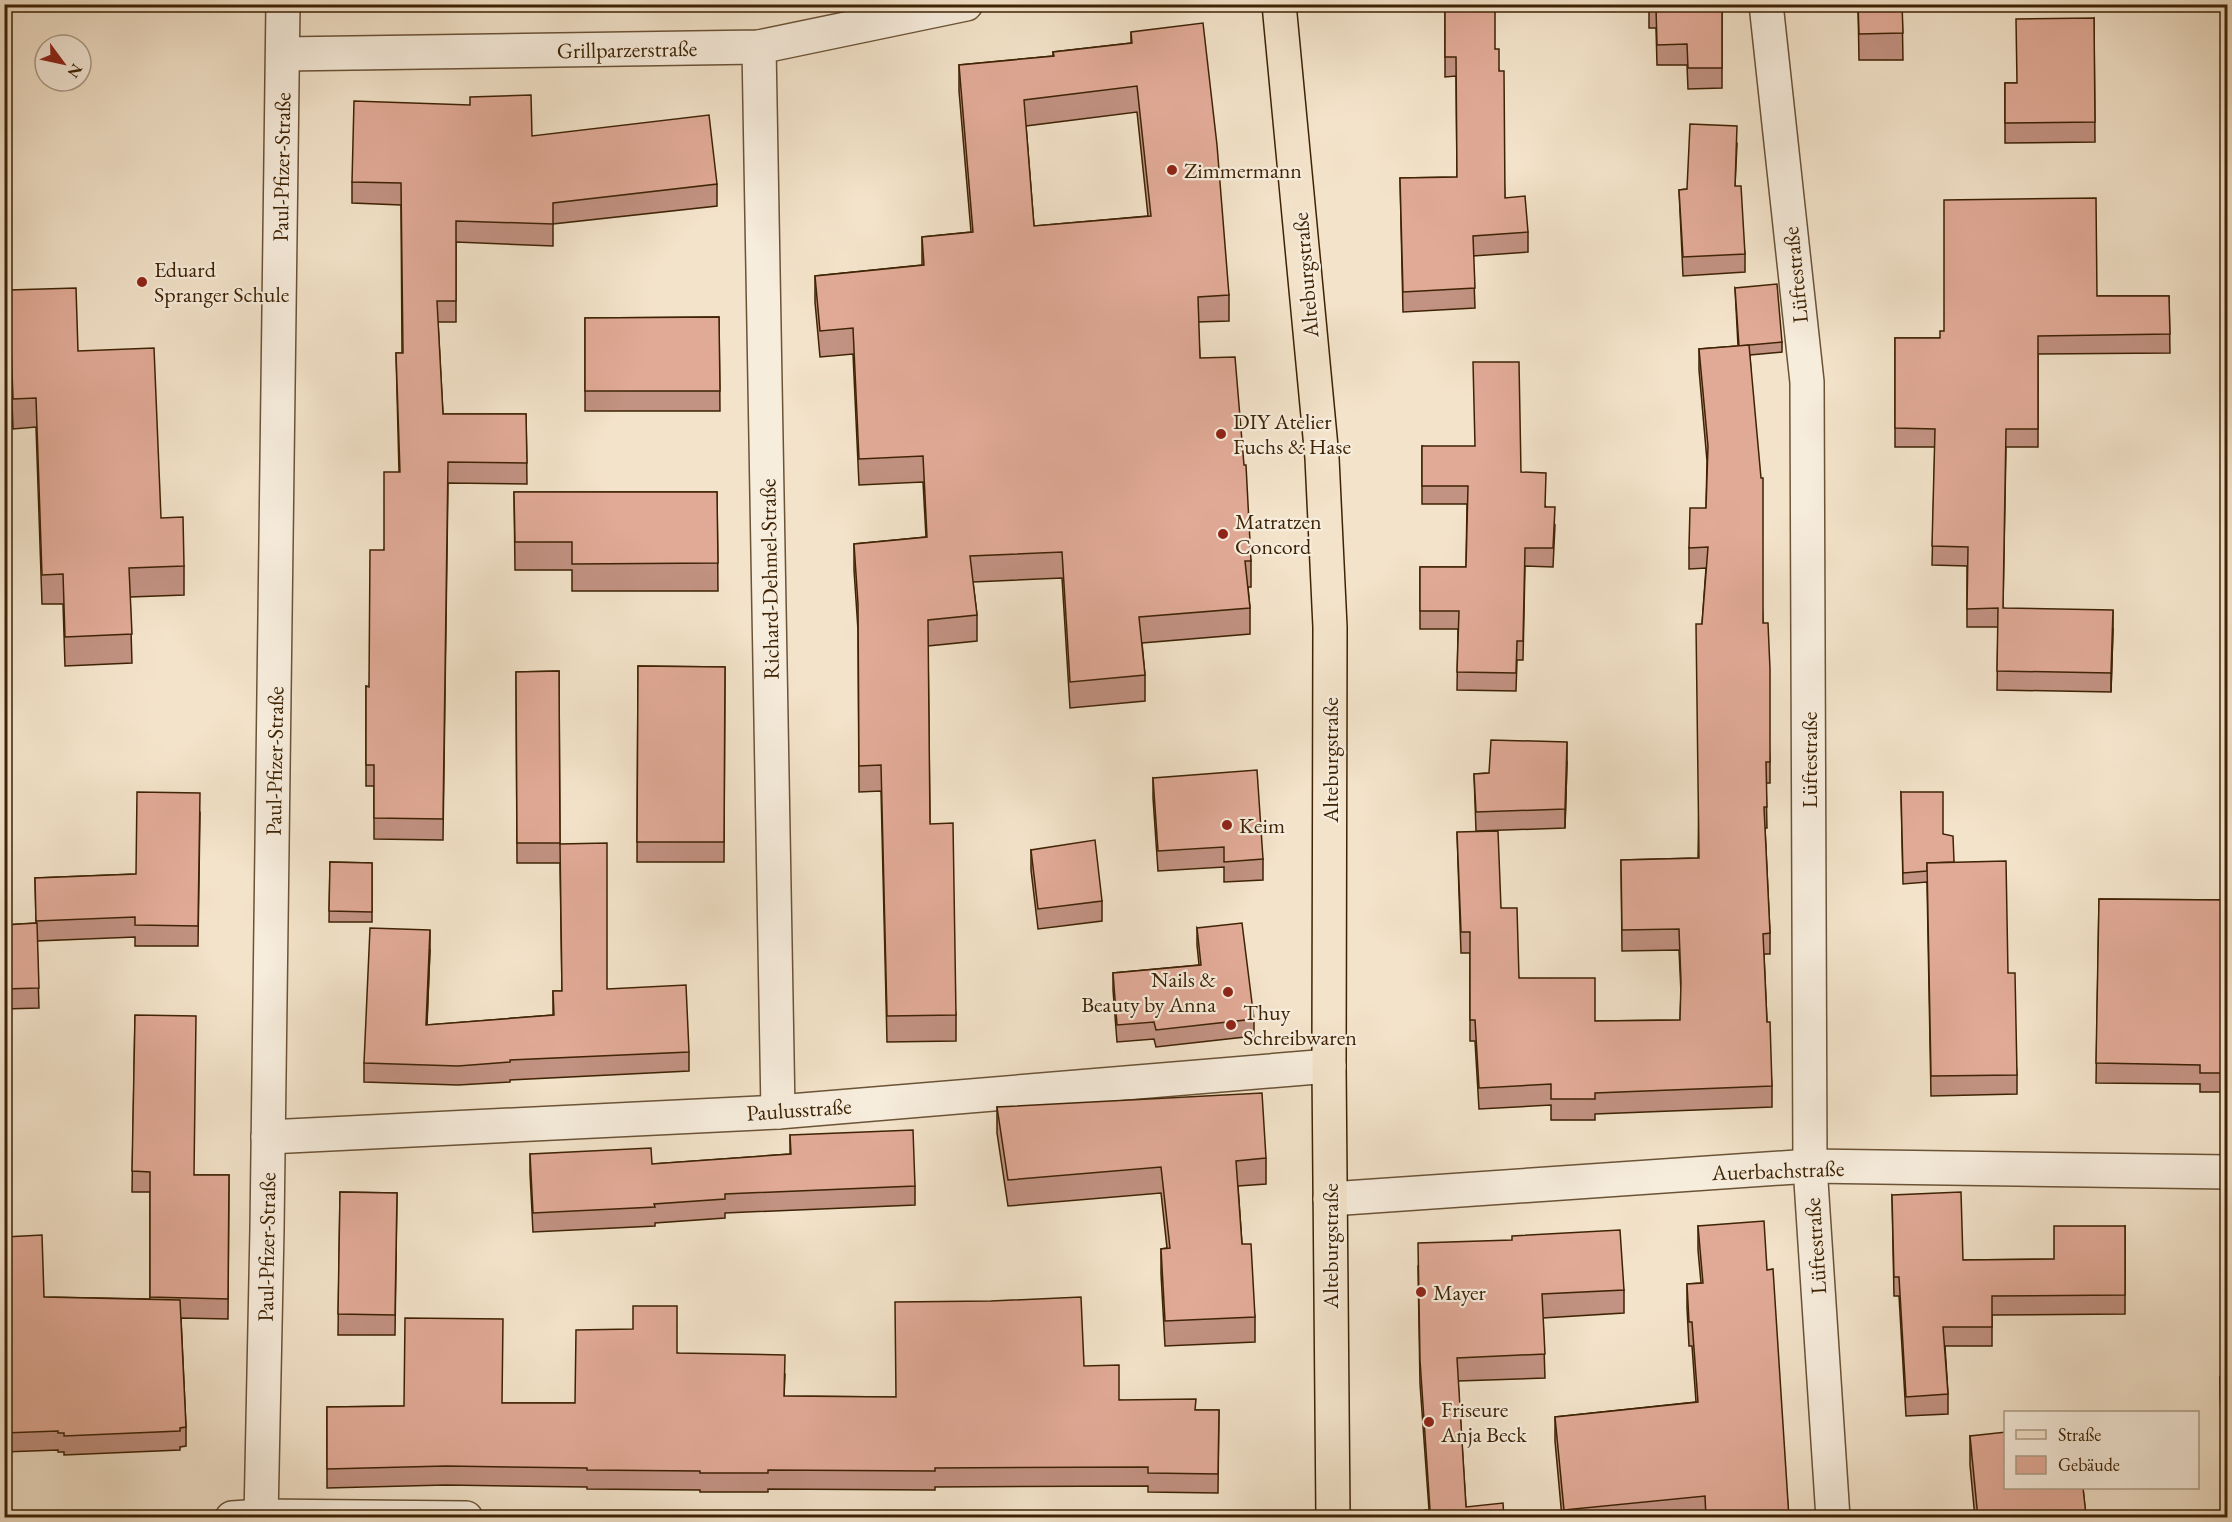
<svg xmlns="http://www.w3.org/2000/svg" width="2232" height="1522" font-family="'EB Garamond',serif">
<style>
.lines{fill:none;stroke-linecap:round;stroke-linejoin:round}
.minor-casing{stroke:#6b5336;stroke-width:36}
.major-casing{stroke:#3e2304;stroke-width:36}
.minor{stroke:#f7eddd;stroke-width:33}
.major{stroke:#f3e3ca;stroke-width:33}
.wall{fill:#c29282;stroke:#3e2304;stroke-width:1.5;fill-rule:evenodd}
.shaded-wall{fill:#9e776a;stroke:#3e2304;stroke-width:1.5}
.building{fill:#e1aa97;stroke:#3e2304;stroke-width:1.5;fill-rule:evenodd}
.poi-dot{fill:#8f2418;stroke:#f7eddd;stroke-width:2}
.labels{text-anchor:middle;stroke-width:4.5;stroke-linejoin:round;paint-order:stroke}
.street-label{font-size:22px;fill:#3e2304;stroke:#f7eddd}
.poi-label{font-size:22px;fill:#3e2304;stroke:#f7eddd;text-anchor:start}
</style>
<rect width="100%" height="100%" fill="#f3e3ca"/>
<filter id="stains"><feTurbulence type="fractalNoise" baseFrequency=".00333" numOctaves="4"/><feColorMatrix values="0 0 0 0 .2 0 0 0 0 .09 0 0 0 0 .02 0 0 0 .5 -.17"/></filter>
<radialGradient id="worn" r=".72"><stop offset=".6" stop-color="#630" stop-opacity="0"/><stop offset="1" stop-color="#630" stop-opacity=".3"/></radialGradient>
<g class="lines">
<defs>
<g id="minor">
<polyline points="1766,4 1807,382 1810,1166 1833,1518"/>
<polyline points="759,47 778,1112"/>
<polyline points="283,54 759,47 966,4"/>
<polyline points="268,1137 778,1112 1329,1066"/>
<polyline points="1330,1199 1810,1166 2228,1172"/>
<polyline points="232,1518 261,1516 466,1518"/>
<polyline points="261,1518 267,1229 283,4"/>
</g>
<polyline id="major" points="1279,4 1322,458 1330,627 1329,1066 1333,1518"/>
</defs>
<!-- minor casing -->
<use href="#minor" class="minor-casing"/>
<!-- major casing -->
<use href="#major" class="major-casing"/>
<!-- minor -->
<use href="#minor" class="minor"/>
<!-- major -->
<use href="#major" class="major"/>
</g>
<!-- wall -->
<g class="wall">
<polygon points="1445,4 1495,49 1499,71 1505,198 1528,232 1528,252 1473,256 1475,308 1403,312 1400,178 1457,177 1456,76 1445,77"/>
<polygon points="1649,4 1722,4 1722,88 1688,89 1687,65 1657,65 1656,28 1649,28"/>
<polygon points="1858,4 1902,4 1903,60 1859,60"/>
<polygon points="2094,18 2095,142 2005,143 2005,83 2017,83"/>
<path d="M1131 32 1229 295V321L1198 322 1200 358 1251 561V587H1248L1250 608V634L1142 643 1145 675V701L1070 708 1062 578 973 582 977 615V641L928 646 930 824 956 1015V1041L887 1042 881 791 859 792 858 630 854 570V544L926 537 923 482 859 485 853 354 820 357 815 302V276L922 265V237L971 232 959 91V65L1053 56V52L1131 43ZM1137 112 1148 216 1034 226 1026 126Z"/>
<polygon points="532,136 717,184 717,206 553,224 553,246 456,242 456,322 438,322 443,414 526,414 527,484 448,483 443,840 374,839 374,786 366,786 366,686 369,687 384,550 399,472 396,353 402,353 401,205 352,203 352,182"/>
<polygon points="1737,144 1735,186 1745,254 1745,272 1683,276 1679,190 1687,189"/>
<polygon points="1735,288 1782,342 1782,352 1750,355 1770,762 1770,783 1766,783 1767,828 1765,828 1770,933 1770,954 1764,954 1767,1022 1772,1086 1772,1107 1595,1114 1595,1120 1551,1120 1551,1105 1479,1109 1475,1041 1470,1041 1470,953 1461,953 1457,832 1501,908 1519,978 1595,1021 1680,1020 1681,993 1679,950 1622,951 1621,860 1698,858 1702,624 1706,568 1689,569 1689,548 1706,508 1707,461 1699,370 1699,349 1738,346"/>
<polygon points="9,290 78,351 184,566 184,595 130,597 132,663 65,666 63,604 42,604 36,427 13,429 9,320"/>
<polygon points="2097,296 2169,296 2170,353 2038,354 2038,447 2006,447 2003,608 2113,629 2111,692 1997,690 1998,627 1967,627 1967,566 1932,565 1935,447 1895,447 1895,338 1940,338 1944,331"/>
<polygon points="719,317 720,411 585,411 585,318"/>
<polygon points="1422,446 1521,472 1546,507 1555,525 1553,567 1525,566 1523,660 1517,660 1516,691 1457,690 1458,629 1420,629 1420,567 1466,567 1467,504 1422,504"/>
<polygon points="514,492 717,492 718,591 572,591 572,570 515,570"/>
<polygon points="638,666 725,667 724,862 637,862"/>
<polygon points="559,671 560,844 607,989 689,1052 689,1071 510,1080 510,1082 458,1085 364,1082 364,1063 430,949 427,1025 553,1015 553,991 562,991 560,863 517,863 516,672"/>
<polygon points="1567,762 1565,828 1476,831 1474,774 1489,773"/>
<polygon points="1153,778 1263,859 1263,880 1224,882 1224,867 1158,871 1153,798"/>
<polygon points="1901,792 1943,834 1954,862 2008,973 2017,1075 2017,1094 1931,1096 1927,882 1903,884"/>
<polygon points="200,813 198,946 135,946 135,937 37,941 39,1008 4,1009 4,925 36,923 35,878 136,874"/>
<polygon points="1031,850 1102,901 1102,921 1038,929 1031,870"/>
<polygon points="330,862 372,863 372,922 329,922"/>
<polygon points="2099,899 2228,900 2228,1095 2221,1095 2221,1092 2200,1092 2200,1084 2096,1083"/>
<polygon points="1197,928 1254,1019 1254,1036 1156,1047 1154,1039 1117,1042 1113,990 1113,973 1199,965 1197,945"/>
<polygon points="135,1015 194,1175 229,1175 228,1319 181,1318 186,1427 186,1446 180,1447 180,1450 64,1455 64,1452 58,1452 58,1450 4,1452 4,1361 10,1361 5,1237 44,1297 150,1299 150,1192 132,1192"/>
<polygon points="997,1107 1266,1158 1266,1184 1238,1186 1242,1244 1255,1317 1255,1342 1165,1346 1161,1274 1161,1249 1167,1248 1161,1193 1008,1206 997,1133"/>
<polygon points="790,1135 915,1186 915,1205 725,1213 725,1218 655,1223 655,1226 533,1232 530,1173 530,1154 652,1164 790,1154"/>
<polygon points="340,1192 397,1193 395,1335 338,1335"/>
<polygon points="1892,1195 1963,1260 2054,1259 2125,1226 2125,1314 1992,1315 1992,1346 1945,1346 1948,1394 1948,1414 1906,1416 1899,1296 1894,1296"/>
<polygon points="1698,1226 1767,1270 1789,1518 1562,1518 1555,1441 1555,1417 1696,1402 1692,1346 1689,1346 1687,1308 1687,1284 1701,1283 1698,1250"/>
<polygon points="1418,1266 1624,1290 1624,1313 1543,1318 1545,1378 1458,1381 1466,1507 1504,1518 1422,1518 1422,1511 1429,1510 1420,1384"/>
<polygon points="677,1353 785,1374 784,1396 895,1397 1084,1366 1119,1400 1196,1410 1219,1410 1218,1493 1148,1492 1148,1486 935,1487 935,1490 768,1489 768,1492 700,1492 700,1490 587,1489 587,1487 446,1485 327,1488 327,1407 404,1406 502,1403 575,1403"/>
<polygon points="2228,1376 2228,1504 2226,1504 2220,1395 2220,1377"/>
<polygon points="1970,1436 2083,1488 2086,1518 1975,1518 1970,1465"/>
</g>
<!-- shaded-wall -->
<g class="shaded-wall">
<polygon points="2113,610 2113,629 2111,692 2111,673"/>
<polygon points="1567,742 1567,762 1565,828 1565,809"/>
<polygon points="430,930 430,949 426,1044 426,1025"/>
</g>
<!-- building -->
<g class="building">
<polygon points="1445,4 1495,4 1495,49 1499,49 1499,71 1504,71 1505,198 1525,196 1528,232 1473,236 1475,288 1403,292 1400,178 1457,177 1456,57 1445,57"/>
<polygon points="1649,4 1722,4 1722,68 1688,68 1687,44 1657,45 1656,8 1649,7"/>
<polygon points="1858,4 1902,4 1903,33 1859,34"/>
<polygon points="2094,18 2095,122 2005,123 2005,83 2017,83 2016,19"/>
<path d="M1203 23 1217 145 1229 295 1198 297 1200 358 1235 357 1244 465H1246L1251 561H1245L1250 608 1139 617 1145 675 1070 682 1062 552 970 556 977 615 928 620 930 824 953 823 956 1015 887 1016 881 765 859 766 858 604 854 544 927 537 923 456 859 459 853 328 820 331 815 276 924 265 922 237 973 232 959 65 1054 56 1053 52 1132 43 1131 32ZM1137 86 1151 216 1034 226 1024 100Z"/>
<polygon points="531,95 532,136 709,115 717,184 553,203 553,224 456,221 456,301 437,301 443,414 526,414 527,463 448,462 443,819 374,818 374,765 366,765 366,686 369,687 370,550 384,550 384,472 400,472 396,353 403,353 401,183 352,182 354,101 470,105 470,97"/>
<polygon points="1690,124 1737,126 1735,186 1741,186 1745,254 1683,257 1679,190 1687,189"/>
<polygon points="2096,198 2097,296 2169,296 2170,334 2038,336 2038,429 2006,429 2003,608 2113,610 2111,673 1997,671 1998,608 1967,609 1968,547 1932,546 1935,429 1895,428 1895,338 1940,338 1940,331 1944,331 1944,200"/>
<polygon points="1777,284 1782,342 1739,346 1735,288"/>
<polygon points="76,288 78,351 154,348 161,518 183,517 184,566 129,568 132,634 65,637 63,574 42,575 36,398 13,399 9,290"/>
<polygon points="719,317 720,391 585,391 585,318"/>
<polygon points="1749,345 1761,478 1763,478 1763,623 1768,623 1770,669 1770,762 1766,762 1767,807 1764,807 1770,933 1763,934 1767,1022 1770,1022 1772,1086 1595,1093 1595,1099 1551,1099 1551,1084 1479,1088 1475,1020 1470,1020 1470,932 1461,932 1457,832 1498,831 1501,908 1517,908 1519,978 1595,978 1595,1021 1680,1020 1681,982 1679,929 1622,930 1621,860 1699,858 1696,624 1702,624 1708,547 1689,548 1690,508 1706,508 1708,446 1699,349"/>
<polygon points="1473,362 1519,362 1521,472 1546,473 1545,507 1555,507 1553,548 1525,548 1523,641 1517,641 1516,673 1457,672 1459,611 1420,611 1420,567 1466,567 1468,486 1422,486 1422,446 1475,446"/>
<polygon points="514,492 717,492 718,563 572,564 572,542 515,542"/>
<polygon points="638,666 725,667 724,842 637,842"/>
<polygon points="559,671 560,843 517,843 516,672"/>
<polygon points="1491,740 1567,742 1565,809 1476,812 1474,774 1489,773"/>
<polygon points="1257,770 1263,859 1224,862 1224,847 1158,851 1153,778"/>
<polygon points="137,792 200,793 198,926 135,925 135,917 36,921 35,878 136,874"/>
<polygon points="1901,792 1943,792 1943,834 1953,836 1954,862 1927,863 1927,871 1903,873"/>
<polygon points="1095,840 1102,901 1038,909 1031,850"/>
<polygon points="607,843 607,989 686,985 689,1052 510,1060 510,1062 458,1066 364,1063 370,928 430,930 426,1025 554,1015 553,991 562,991 560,844"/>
<polygon points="2006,861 2008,973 2015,973 2017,1075 1931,1076 1927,863"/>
<polygon points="330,862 372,863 372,912 329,911"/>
<polygon points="2099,899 2228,900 2228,1076 2221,1075 2221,1073 2200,1073 2200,1065 2096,1063"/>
<polygon points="37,923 39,988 4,989 4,925"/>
<polygon points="1242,923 1254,1019 1156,1030 1154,1022 1117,1025 1113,973 1201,965 1197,928"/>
<polygon points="135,1015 196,1016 194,1175 229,1175 228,1299 150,1297 150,1172 132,1171"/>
<polygon points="1262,1093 1266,1158 1236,1161 1242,1244 1251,1244 1255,1317 1165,1321 1161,1249 1170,1248 1161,1167 1008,1180 997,1107"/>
<polygon points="913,1130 915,1186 725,1194 725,1199 654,1204 655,1207 533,1213 530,1154 651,1148 652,1164 791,1154 790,1135"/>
<polygon points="340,1192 397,1193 395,1315 338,1314"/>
<polygon points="1961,1192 1963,1260 2054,1259 2054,1226 2125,1226 2125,1295 1992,1296 1992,1327 1943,1327 1948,1394 1906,1397 1899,1277 1894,1277 1892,1195"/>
<polygon points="1764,1221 1767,1270 1773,1269 1789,1518 1706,1518 1705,1496 1564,1510 1555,1417 1698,1402 1692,1322 1689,1322 1687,1284 1703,1283 1698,1226"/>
<polygon points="1620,1230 1624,1290 1542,1294 1545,1354 1457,1358 1466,1507 1503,1503 1504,1518 1423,1518 1422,1511 1430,1510 1420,1360 1418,1243 1512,1240 1512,1236"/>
<polygon points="42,1235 44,1297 180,1300 186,1427 180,1428 180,1431 64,1436 64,1433 58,1433 58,1431 4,1433 4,1361 11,1361 5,1237"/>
<polygon points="1081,1297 1084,1366 1119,1365 1119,1400 1196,1399 1195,1410 1219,1410 1218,1474 1148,1473 1148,1467 935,1468 935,1471 768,1470 768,1473 700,1473 700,1471 587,1470 587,1468 446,1466 327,1469 327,1407 404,1406 405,1318 503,1319 502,1403 575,1403 576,1330 633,1329 633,1306 677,1306 677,1353 785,1355 784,1396 896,1397 895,1302 991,1301"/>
<polygon points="2228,1376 2228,1485 2226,1485 2220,1377"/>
<polygon points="2006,1432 2006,1488 2083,1488 2086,1515 2065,1518 1978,1518 1970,1436"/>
</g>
<!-- markers -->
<g class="poi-dot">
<circle cx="1172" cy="170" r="6"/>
<circle cx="142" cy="282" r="6"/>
<circle cx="1221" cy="434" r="6"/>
<circle cx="1223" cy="534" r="6"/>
<circle cx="1227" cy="825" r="6"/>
<circle cx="1228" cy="992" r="6"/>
<circle cx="1231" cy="1025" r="6"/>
<circle cx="1421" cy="1292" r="6"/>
<circle cx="1429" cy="1422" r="6"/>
</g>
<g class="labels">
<!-- street labels -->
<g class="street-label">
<text transform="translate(627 49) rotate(-1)" y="8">Grillparzerstraße</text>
<text transform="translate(281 167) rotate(-89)" y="8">Paul-Pfizer-Straße</text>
<text transform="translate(1305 275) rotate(-95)" y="8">Alteburgstraße</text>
<text transform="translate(1795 275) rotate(-96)" y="8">Lüftestraße</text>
<text transform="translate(769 579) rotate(-91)" y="8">Richard-Dehmel-Straße</text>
<text transform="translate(1330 760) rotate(-90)" y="8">Alteburgstraße</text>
<text transform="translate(1809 760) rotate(-90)" y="8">Lüftestraße</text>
<text transform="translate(274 761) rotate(-89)" y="8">Paul-Pfizer-Straße</text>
<text transform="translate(799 1109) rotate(-4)" y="8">Paulusstraße</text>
<text transform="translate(1778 1170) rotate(-2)" y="8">Auerbachstraße</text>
<text transform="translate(1330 1246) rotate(-90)" y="8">Alteburgstraße</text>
<text transform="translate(1815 1246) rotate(-94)" y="8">Lüftestraße</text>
<text transform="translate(266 1247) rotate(-89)" y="8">Paul-Pfizer-Straße</text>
</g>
<!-- poi labels -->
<g class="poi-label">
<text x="1184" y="178">Zimmermann</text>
<text x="154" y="277">Eduard<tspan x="154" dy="25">Spranger Schule</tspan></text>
<text x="1233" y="429">DIY Atelier<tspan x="1233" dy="25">Fuchs &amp; Hase</tspan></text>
<text x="1235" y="529">Matratzen<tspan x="1235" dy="25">Concord</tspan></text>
<text x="1239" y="833">Keim</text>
<text x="1216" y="987" text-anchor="end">Nails &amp;<tspan x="1216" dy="25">Beauty by Anna</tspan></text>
<text x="1243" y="1020">Thuy<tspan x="1243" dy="25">Schreibwaren</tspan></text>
<text x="1433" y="1300">Mayer</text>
<text x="1441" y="1417">Friseure<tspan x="1441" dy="25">Anja Beck</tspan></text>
</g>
</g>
<!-- margin -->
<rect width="2232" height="1522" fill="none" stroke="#f3e3ca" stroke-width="24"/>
<rect x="6" y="6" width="2220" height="1510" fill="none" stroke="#3e2304" stroke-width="3"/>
<rect x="12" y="12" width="2208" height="1498" fill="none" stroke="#3e2304" stroke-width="1.5"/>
<!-- legend -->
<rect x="2004" y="1411" width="195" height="78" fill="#f7eddd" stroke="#ad9c86" stroke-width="1.5"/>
<rect x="2016" y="1430" width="30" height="9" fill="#f3e3ca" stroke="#ad9c86" stroke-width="1.5"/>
<text x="2058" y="1441" font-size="18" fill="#3e2304">Straße</text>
<rect x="2016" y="1456" width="30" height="18" fill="#e1aa97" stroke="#ad9c86" stroke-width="1.5"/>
<text x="2058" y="1471" font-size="18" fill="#3e2304">Gebäude</text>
<!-- north arrow -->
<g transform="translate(63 63) rotate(123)"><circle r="28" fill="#f7eddd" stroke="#ad9c86" stroke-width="1.5"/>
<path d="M0-4.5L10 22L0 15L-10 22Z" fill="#8f2418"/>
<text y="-9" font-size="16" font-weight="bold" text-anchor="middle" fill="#3e2304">N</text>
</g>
<rect width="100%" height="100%" filter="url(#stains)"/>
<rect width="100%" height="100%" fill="url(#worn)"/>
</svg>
